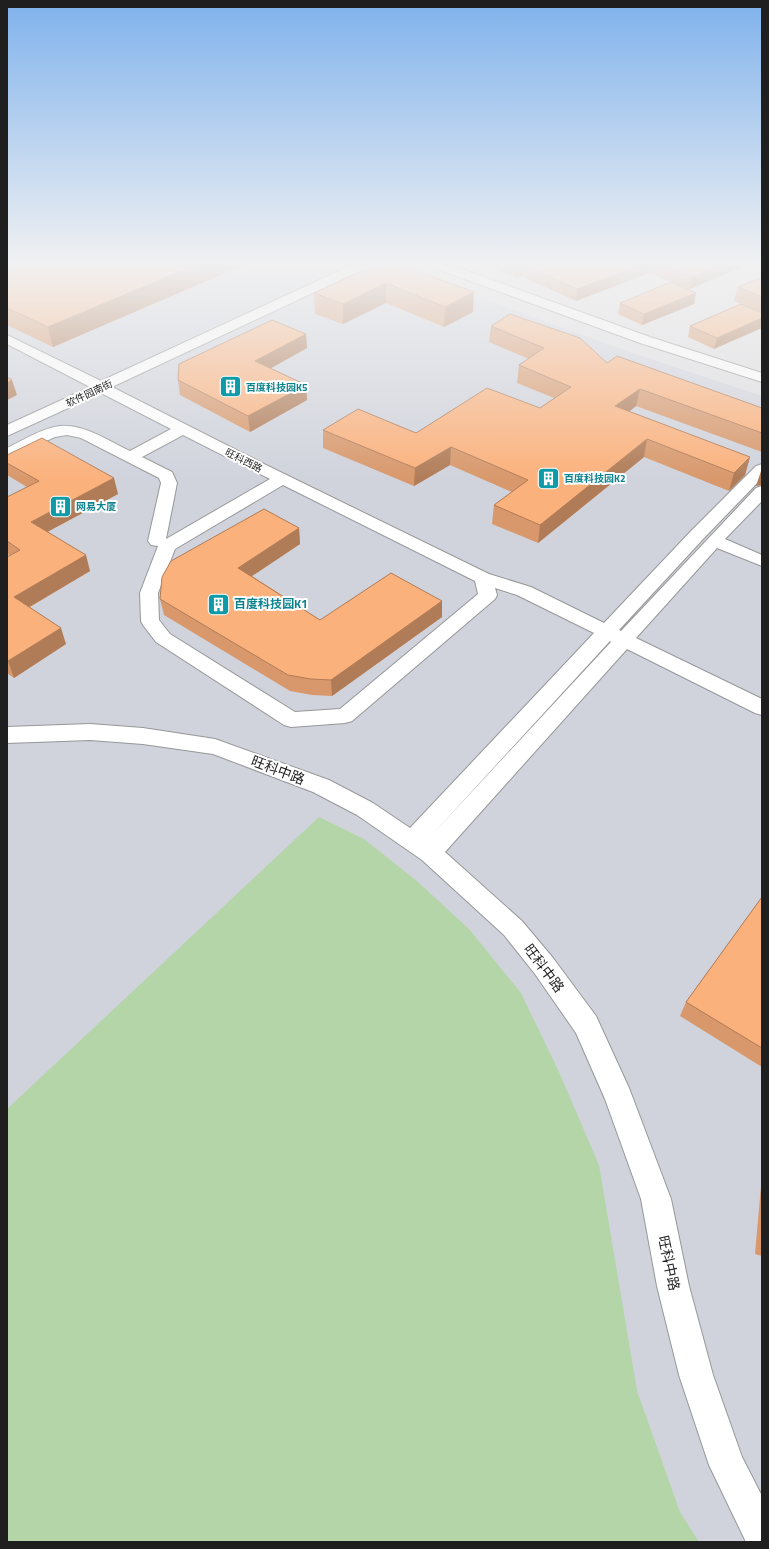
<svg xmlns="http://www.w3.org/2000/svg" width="769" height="1549" font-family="'Titillium Web','Noto Sans SC',sans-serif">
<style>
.built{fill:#d0d3dc}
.green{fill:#b3d5a7}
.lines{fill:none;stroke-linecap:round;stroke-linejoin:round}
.minor-casing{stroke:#969798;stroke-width:2}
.minor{fill:#fff;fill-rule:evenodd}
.wall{fill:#d8986b}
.shaded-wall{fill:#b07c57}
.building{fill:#fbb17c;stroke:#b07c57}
.labels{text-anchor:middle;stroke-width:4;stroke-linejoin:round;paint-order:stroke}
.far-culture-label{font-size:10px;font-weight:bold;fill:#0d838f;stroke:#fff;text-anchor:start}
.far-street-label{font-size:10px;fill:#1f1f20;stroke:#fff}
.culture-label{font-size:12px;font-weight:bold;fill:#0d838f;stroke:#fff;text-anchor:start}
.near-street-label{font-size:14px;fill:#1f1f20;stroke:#fff}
</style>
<rect width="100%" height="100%" fill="#dfdfe1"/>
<!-- built -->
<polygon class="built" points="7,263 383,263 624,350 762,396 762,1542 7,1542"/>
<!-- green -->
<polygon class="green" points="319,817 364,839 418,882 469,929 521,993 559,1072 599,1165 637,1391 680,1512 699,1542 7,1542 7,1109"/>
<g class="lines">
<defs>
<g id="minor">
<path d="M356 263H372L370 266 112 387 264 464 489 574 531 587 604 623 692 530 756 466 762 464V478L704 538 619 630 621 631 756 488 762 486V501L725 539 762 555V566L717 548 636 638 762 699V715L755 713 627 649 445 852 522 921 553 958 596 1016 629 1088 671 1199 689 1286 713 1375 742 1457 762 1496V1542H746L709 1465 679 1375 657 1286 641 1199 605 1099 576 1033 535 974 504 935 422 860 357 815 313 792 213 754 143 744 90 740 7 743V727L90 724 143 728 215 739 329 780 373 803 410 828 594 633 517 595 495 588 497 595 495 599 352 721 345 723 291 727 284 725 156 642 143 625 141 621 140 593 158 546 151 545 148 541 161 483 159 478 81 438 67 435 55 437 7 459V448C24 440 49 424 67 426 89 427 111 442 130 451L171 429 101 393 7 436V425L90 387 7 344V335L101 381ZM183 435 270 479 166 539 177 483 172 472 142 457ZM283 485 475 581 478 594 340 709 295 712 170 634 159 620 158 593 175 549ZM610 641 611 642 428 839Z"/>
<polygon points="427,263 445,263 650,337 762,373 762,382 640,343 429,266"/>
</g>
</defs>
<!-- minor casing -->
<use href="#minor" class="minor-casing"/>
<!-- minor -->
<use href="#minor" class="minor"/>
</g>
<!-- wall -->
<g class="wall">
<polygon points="7,263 248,263 53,347 7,325"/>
<polygon points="488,263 752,263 690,289 649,273 576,301 521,276 516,278 494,268 495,266"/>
<polygon points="382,265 473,312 444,327 386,303 343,324 315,314 314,293"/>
<polygon points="762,277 762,312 714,349 688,337 690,326 741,304 734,301 738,287"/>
<polygon points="696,293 694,304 642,325 618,314 620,303"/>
<polygon points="491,326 607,363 762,408 762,452 636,406 629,412 750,457 745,475 729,491 644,457 538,543 492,524 494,505 512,492 450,465 414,486 323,448 323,430 416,433 540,408 554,398 517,383 519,365 529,359 489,342"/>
<polygon points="306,334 307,348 270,368 306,385 307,400 250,432 180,395 178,380"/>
<polygon points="7,455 118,494 47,532 90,571 30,607 66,644 14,678 7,673 7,557 10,555 7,554 7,497 27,487 7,475"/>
<polygon points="299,528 300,544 252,576 320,620 442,601 442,617 332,696 312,695 290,691 164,615 160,599"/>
<polygon points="762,897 762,1067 680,1016 686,1002"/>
<polygon points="762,1175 762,1256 755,1254"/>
</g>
<!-- shaded-wall -->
<g class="shaded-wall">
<polygon points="200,263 248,263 53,347 48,327"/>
<polygon points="646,263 651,263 649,273 576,301 577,289"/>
<polygon points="727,263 752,263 690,289 692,277"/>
<polygon points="522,264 521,276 516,278 517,266"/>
<polygon points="386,283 386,303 343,324 343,304"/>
<polygon points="474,292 473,312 444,327 445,307"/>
<polygon points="696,293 694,304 642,325 644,314"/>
<polygon points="762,318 762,328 714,349 717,338"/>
<polygon points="306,334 307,348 257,376 255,361"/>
<polygon points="12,380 17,395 7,400 7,383"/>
<polygon points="306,385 307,400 250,432 248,416"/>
<polygon points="640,389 636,406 612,424 615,406"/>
<polygon points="647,439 644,457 538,543 540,525"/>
<polygon points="451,447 450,465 414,486 415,468"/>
<polygon points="750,457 745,475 729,491 734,473"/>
<polygon points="762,468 762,485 756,486"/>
<polygon points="114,478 118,494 36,538 31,522"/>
<polygon points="299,528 300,544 240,584 238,568"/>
<polygon points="86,555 90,571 19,613 14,597"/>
<polygon points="442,601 442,617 332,696 331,680"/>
<polygon points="61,628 66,644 14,678 8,661"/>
</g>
<!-- building -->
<g class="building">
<polygon points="7,263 200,263 48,327 7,308"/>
<polygon points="511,263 646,263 577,289 522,264 517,266"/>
<polygon points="657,263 727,263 692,277"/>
<polygon points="382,265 406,267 474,292 445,307 386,283 343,304 314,293 353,275"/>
<polygon points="762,277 762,297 738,287"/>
<polygon points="671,282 696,293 644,314 620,303"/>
<polygon points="741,304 762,313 762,318 717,338 690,326"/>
<polygon points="510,314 580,338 607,363 617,356 762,408 762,433 640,389 615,406 750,457 734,473 647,439 540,525 494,505 528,480 451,447 415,468 323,430 358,409 416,433 487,388 540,408 571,387 519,365 544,348 491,326"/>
<polygon points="272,320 306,334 255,361 306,385 248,416 178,380 179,364"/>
<polygon points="7,377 12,380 7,383"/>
<polygon points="42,438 114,478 31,522 86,555 14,597 61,628 8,661 7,661 7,557 20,550 7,541 7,497 39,481 7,463 7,455"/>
<polygon points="264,509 299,528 238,568 320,620 391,573 442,601 331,680 311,679 288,675 160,599 162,577 171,561"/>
<polygon points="762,897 762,1048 686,1002"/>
</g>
<!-- sky -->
<linearGradient id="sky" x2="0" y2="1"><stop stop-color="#7fb2ec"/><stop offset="0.55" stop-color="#f1f1f2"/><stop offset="1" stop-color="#f1f1f2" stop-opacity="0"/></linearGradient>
<rect width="769" height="480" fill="url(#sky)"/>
<!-- icons -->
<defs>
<symbol id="building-square" viewBox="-11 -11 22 22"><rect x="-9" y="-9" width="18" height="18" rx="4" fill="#0f9aa8" stroke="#fff"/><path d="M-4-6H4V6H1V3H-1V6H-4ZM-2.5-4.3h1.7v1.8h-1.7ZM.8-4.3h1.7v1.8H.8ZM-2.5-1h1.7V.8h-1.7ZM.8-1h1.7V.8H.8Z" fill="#fff"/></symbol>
</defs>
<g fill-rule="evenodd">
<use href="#building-square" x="218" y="374" width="25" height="25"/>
<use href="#building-square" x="536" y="466" width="25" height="25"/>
<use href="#building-square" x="48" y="494" width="25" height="25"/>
<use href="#building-square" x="206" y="592" width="25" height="25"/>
</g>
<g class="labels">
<!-- far-culture labels -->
<g class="far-culture-label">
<text x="246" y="391">百度科技园K5</text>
<text x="564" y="482">百度科技园K2</text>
<text x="76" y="510">网易大厦</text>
</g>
<!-- far-street labels -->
<g class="far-street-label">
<text transform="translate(89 393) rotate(-25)" y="4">软件园南街</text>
<text transform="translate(244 460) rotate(27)" y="4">旺科西路</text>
</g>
<!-- culture labels -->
<g class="culture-label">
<text x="234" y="608">百度科技园K1</text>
</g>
<!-- near-street labels -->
<g class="near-street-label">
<text transform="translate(278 770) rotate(21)" y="5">旺科中路</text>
<text transform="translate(544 968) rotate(53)" y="5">旺科中路</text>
<text transform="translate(669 1263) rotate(78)" y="5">旺科中路</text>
</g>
</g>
<!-- border -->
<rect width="769" height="1549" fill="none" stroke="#1f1f20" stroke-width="16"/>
</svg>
